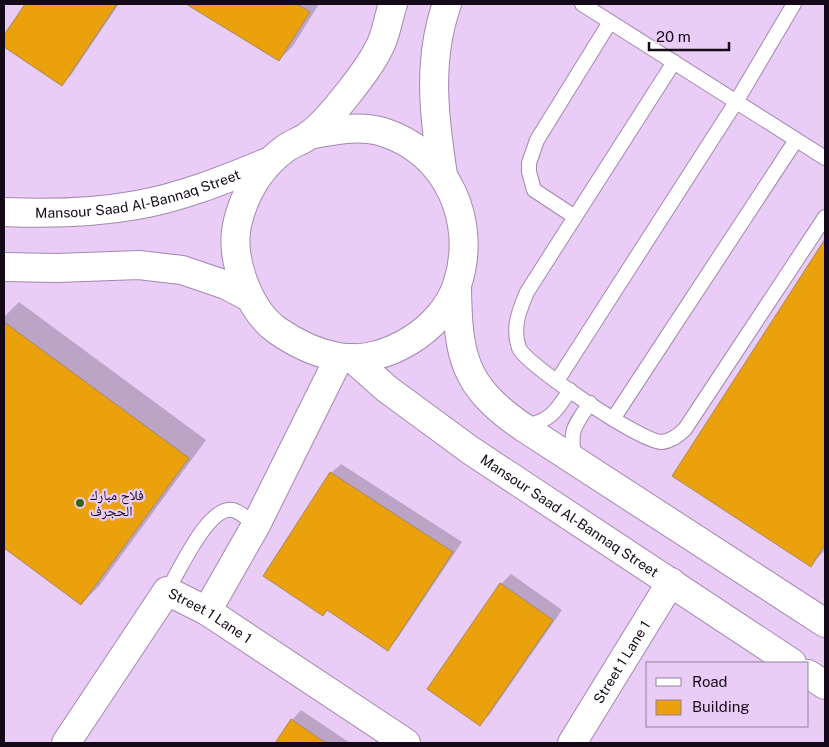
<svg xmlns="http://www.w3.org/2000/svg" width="829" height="747" font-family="'Public Sans','Noto Naskh Arabic',sans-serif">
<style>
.shadow{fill:#0003}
.building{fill:#eba10c;stroke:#a68a62}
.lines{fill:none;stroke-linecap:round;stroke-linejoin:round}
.service-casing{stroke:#a388af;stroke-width:16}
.minor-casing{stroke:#a388af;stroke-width:30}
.tertiary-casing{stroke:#a388af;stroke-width:30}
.service{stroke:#fff;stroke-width:14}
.minor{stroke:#fff;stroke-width:28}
.tertiary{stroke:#fff;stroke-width:28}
.poi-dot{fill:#39621f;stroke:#eacdf7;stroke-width:2}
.labels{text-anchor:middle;stroke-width:4.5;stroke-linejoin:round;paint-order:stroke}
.street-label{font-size:14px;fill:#140a19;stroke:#eacdf7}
.poi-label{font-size:14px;fill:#140a19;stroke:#eacdf7;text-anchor:start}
</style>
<rect width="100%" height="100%" fill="#eacdf7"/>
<!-- shadow -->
<g class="shadow">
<polygon points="26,4 119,4 71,75 61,85 4,46 4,37"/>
<polygon points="188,4 319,4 293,46 279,60"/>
<polygon points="825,241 825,550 811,565 674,475"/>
<polygon points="19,302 206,440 99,586 81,604 4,546 4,317"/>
<polygon points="341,464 462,542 397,639 388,649 331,473"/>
<polygon points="511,574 562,610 490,714 480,724 501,584"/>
<polygon points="301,710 350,743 276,743 292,720"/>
</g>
<!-- building -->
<g class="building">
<polygon points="25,4 117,4 62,86 4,47 4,35"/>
<polygon points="186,4 297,4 310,12 279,61"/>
<polygon points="825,239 825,544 811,567 672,476"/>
<polygon points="4,322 189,458 81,605 4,548"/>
<polygon points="330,472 453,552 388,651 327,610 323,616 263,576"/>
<polygon points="500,583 553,620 480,726 427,689"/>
<polygon points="291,719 326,743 275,743"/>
</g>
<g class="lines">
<defs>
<g id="service">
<polyline points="582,4 825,158"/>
<path d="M674 62 527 292C519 311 512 328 519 348 526 365 643 443 662 442 671 441 679 435 685 429L825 217"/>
<polyline points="575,217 534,190 529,172 529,163 537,140 610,22"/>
<polyline points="557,381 736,102 794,4"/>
<polyline points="613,419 796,140"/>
<path d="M525 426C550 422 557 410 570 390"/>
<path d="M574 459C570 429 573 428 590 403"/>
<path d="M167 591C179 572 208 505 233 510 241 512 250 521 256 525"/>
</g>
<g id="minor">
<polyline points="207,611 256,525 339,358"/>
<path id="s1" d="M66 743 167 591 207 611 406 743"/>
<path id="s2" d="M572 743 671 582"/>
</g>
<g id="tertiary">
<path d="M309 135C334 130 359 125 383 132 448 152 478 223 457 285 443 329 384 366 338 357 315 353 297 344 278 331 249 311 230 259 237 225 244 194 260 167 286 148 293 143 302 141 309 135 327 123 368 70 378 50 386 37 388 18 393 4"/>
<path d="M443 175C434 117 427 60 447 4"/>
<path id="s3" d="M4 212C49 214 93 213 137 205 183 197 226 179 268 162"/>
<polyline points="4,267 57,268 139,265 182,270 226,285 249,297"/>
<path d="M457 287C458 356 463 386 523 427L825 623"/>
<path id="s4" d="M352 358 387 389 470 450 792 663"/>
<polyline points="808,674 825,685"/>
</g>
</defs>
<!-- service casing -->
<use href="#service" class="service-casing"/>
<!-- minor casing -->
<use href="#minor" class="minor-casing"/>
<!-- tertiary casing -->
<use href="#tertiary" class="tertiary-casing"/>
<!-- service -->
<use href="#service" class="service"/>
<!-- minor -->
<use href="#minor" class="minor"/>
<!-- tertiary -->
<use href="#tertiary" class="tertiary"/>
</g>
<!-- markers -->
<circle class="poi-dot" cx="80" cy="503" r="5"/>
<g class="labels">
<!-- street labels -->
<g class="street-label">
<text dy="5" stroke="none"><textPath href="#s3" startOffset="136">Mansour Saad Al-Bannaq Street</textPath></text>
<text dy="5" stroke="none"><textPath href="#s4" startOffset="269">Mansour Saad Al-Bannaq Street</textPath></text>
<text dy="5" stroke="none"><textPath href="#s1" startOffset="232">Street 1 Lane 1</textPath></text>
<text dy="5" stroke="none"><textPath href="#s2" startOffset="95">Street 1 Lane 1</textPath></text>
</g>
<!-- poi labels -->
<g class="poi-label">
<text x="90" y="500">فلاح مبارك<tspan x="90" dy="16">الحجرف</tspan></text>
</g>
</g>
<!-- border -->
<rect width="829" height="747" fill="none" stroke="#140a19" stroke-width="10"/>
<!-- legend -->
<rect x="646" y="662" width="162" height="65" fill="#eacdf7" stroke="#947f9e"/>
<rect x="656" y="678" width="25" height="8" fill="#ffffff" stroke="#947f9e"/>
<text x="692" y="687" font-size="15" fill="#140a19">Road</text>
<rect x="656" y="700" width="25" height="15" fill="#eba10c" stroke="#947f9e"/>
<text x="692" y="712" font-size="15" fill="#140a19">Building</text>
<!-- scale -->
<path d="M649 42v8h80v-8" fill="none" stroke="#140a19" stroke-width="2.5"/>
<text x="656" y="42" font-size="15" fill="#140a19" stroke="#eacdf7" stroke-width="4" paint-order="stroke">20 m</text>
</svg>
